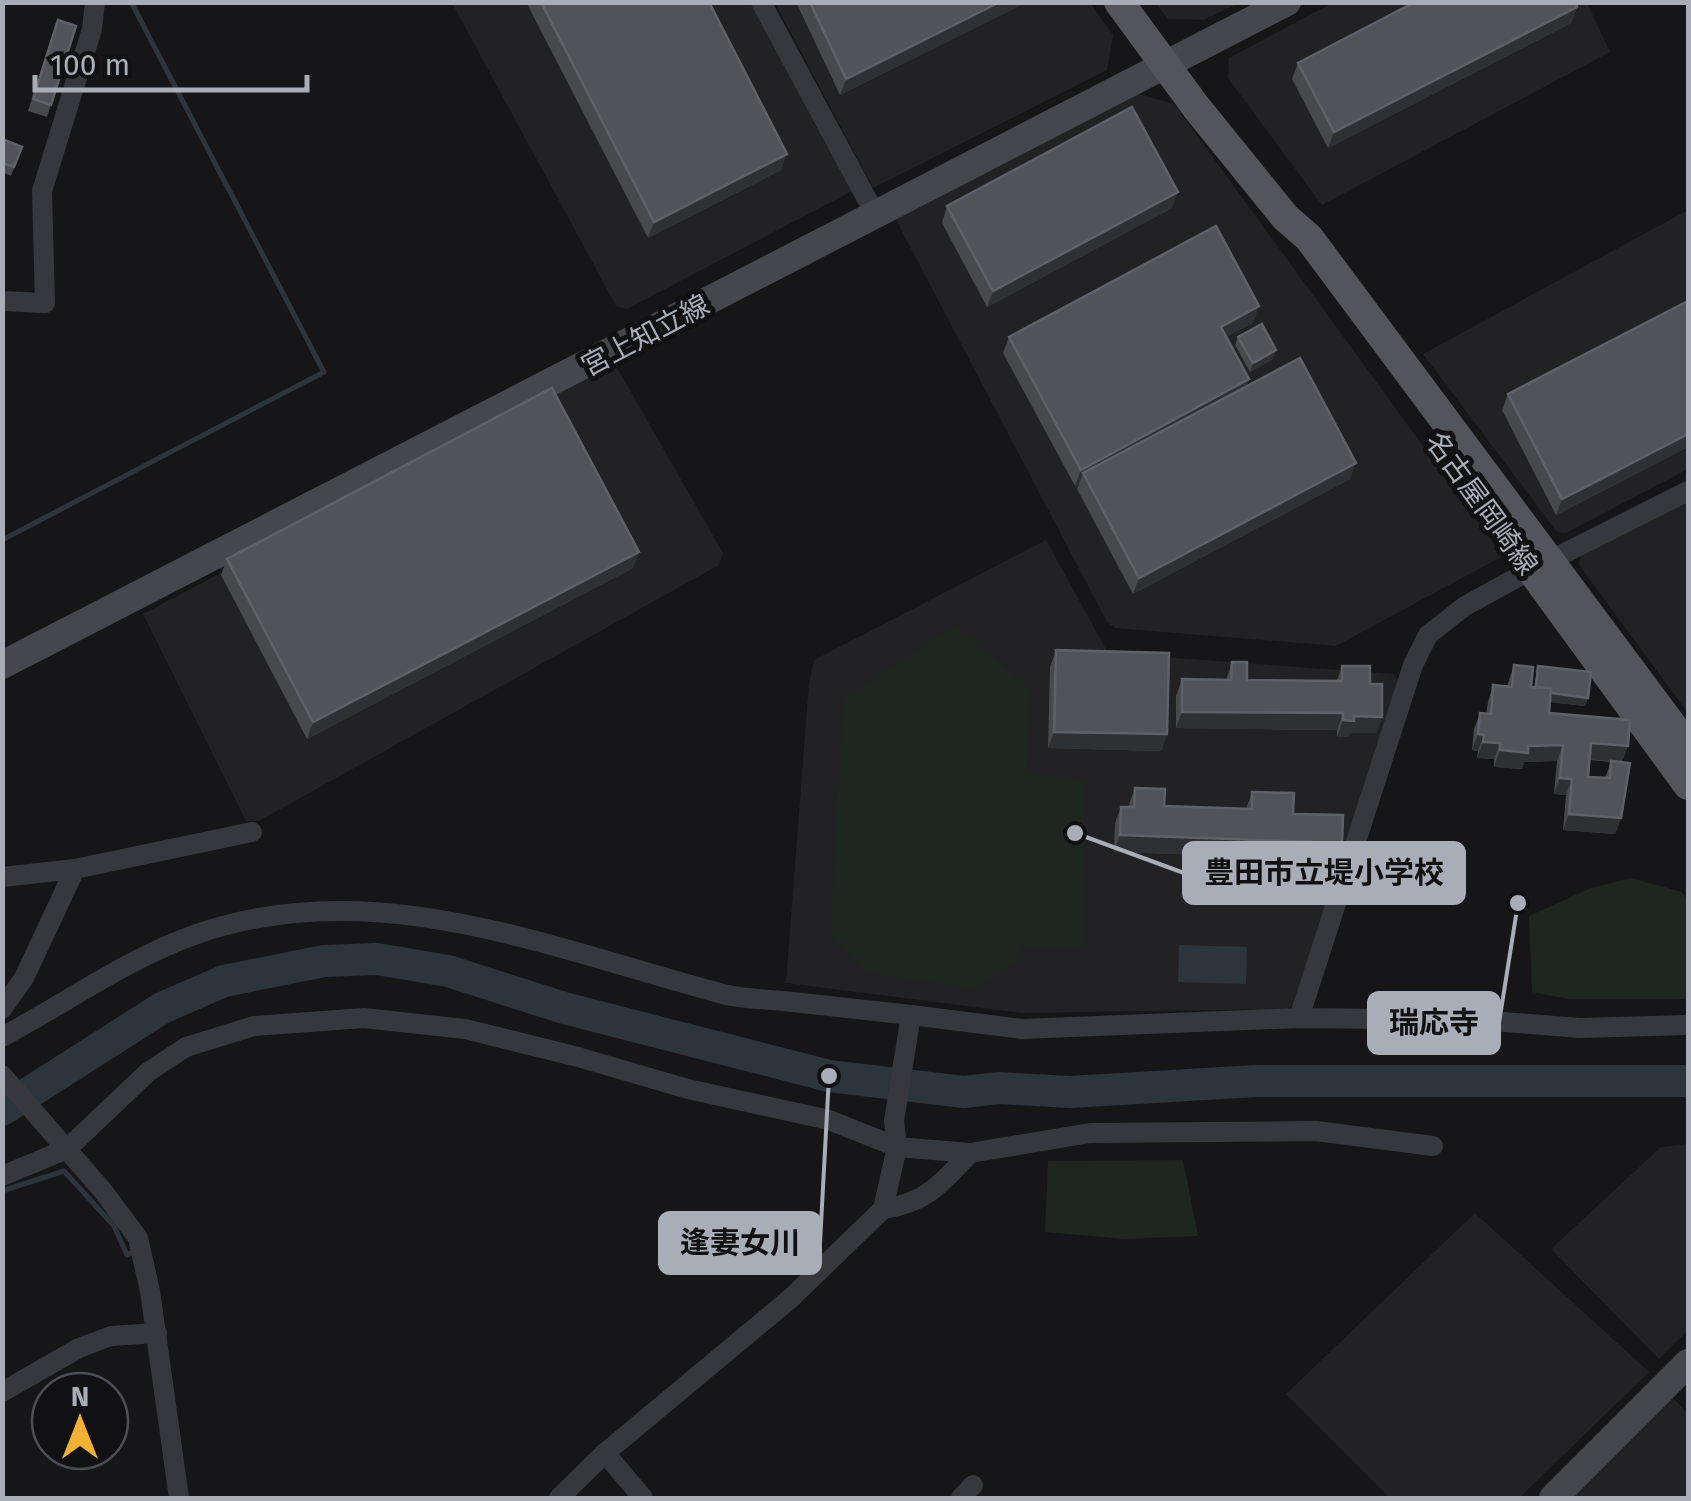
<svg xmlns="http://www.w3.org/2000/svg" width="1691" height="1501" font-family="'Fira Sans','Noto Sans JP',sans-serif">
<style>
.built{fill:#222225}
.green{fill:#1e261f}
.water{fill:#2c353c}
.lines{fill:none;stroke-linecap:round;stroke-linejoin:round}
.stream{stroke:#2c353c;stroke-width:5}
.river{stroke:#2c353c;stroke-width:32}
.street{stroke:#37383d;stroke-width:20}
.secondary{stroke:#45474d;stroke-width:28}
.primary{stroke:#53555c;stroke-width:30}
.wall{fill:#47494d;fill-rule:evenodd}
.shaded-wall{fill:#2f3033}
.building{fill:#525359;stroke:#5f6168;stroke-width:2.5}
.labels{text-anchor:middle;stroke-width:10;stroke-linejoin:round;paint-order:stroke}
.street-label{font-size:28px;fill:#a8adb8;stroke:#111113}
.leader{fill:none;stroke:#a8adb8;stroke-width:4}
.callout-dot{fill:#a8adb8;stroke:#111113;stroke-width:4}
.callout{fill:#a8adb8;stroke:#a8adb8;stroke-width:4}
.callout-label{font-size:30px;text-anchor:middle;font-weight:bold;fill:#111}
</style>
<rect width="100%" height="100%" fill="#161618"/>
<!-- built -->
<g class="built">
<polygon points="452,3 754,3 856,189 627,309 616,306"/>
<polygon points="775,3 1090,3 1113,35 1107,70 873,188"/>
<polygon points="1156,3 1239,3 1204,20 1168,19"/>
<polygon points="1332,3 1587,3 1610,52 1322,205 1228,78 1229,58"/>
<polygon points="1136,93 1174,104 1503,556 1336,646 1115,628 1107,622 895,218"/>
<polygon points="1688,210 1688,469 1566,533 1557,532 1423,354"/>
<polygon points="615,364 723,553 719,565 259,821 246,821 143,614"/>
<polygon points="1688,498 1688,713 1579,565 1581,555"/>
<polygon points="1046,540 1108,653 1393,674 1400,683 1299,1000 1288,1009 1021,1013 786,983 809,683 814,660"/>
<polygon points="1688,1144 1688,1330 1659,1359 1551,1249 1661,1147"/>
<polygon points="1475,1213 1649,1372 1519,1498 1390,1498 1286,1394"/>
<polygon points="1668,1393 1688,1414 1688,1498 1561,1498"/>
</g>
<!-- green -->
<g class="green">
<polygon points="955,625 1031,689 1026,773 1083,779 1086,946 1020,946 1016,962 975,989 869,973 830,934 843,700"/>
<polygon points="1631,878 1682,892 1688,901 1688,999 1569,999 1532,992 1529,916 1591,888"/>
<polygon points="1183,1160 1198,1236 1125,1239 1045,1232 1048,1161"/>
</g>
<!-- water -->
<polygon class="water" points="1179,945 1247,947 1246,984 1178,982"/>
<g class="lines">
<!-- stream -->
<g class="stream">
<polyline points="2,540 324,372 131,2"/>
<polyline points="2,1191 64,1171 114,1226 127,1255 134,1251"/>
</g>
<!-- river -->
<polyline class="river" points="2,1110 162,1008 224,981 324,961 377,959 448,971 564,1008 829,1076 964,1092 999,1088 1070,1092 1256,1081 1688,1081"/>
<!-- street -->
<g class="street">
<polyline points="761,2 875,214"/>
<polyline points="2,301 45,303 42,191 92,29 95,2"/>
<polyline points="2,877 75,869 252,832"/>
<polyline points="2,1009 24,978 75,869"/>
<polyline points="1299,1018 1413,665 1428,635 1465,606 1531,570 1688,491"/>
<path d="M2 1037C66 1003 128 958 197 934 374 872 552 949 723 994 742 999 763 999 783 1001 826 1006 869 1010 911 1015"/>
<polyline points="2,1075 103,1191 138,1238 150,1291 179,1498"/>
<polyline points="2,1176 67,1149 148,1072 186,1047 254,1026 364,1018 465,1029 578,1057 688,1089 829,1120 897,1147 970,1153 1090,1133 1316,1131 1433,1146"/>
<path d="M883 1209C926 1203 941 1184 970 1153"/>
<polyline points="2,1392 79,1348 111,1336 157,1333"/>
<polyline points="605,1453 643,1498"/>
<polyline points="559,1498 605,1453 791,1298 883,1209 897,1147 894,1121 911,1015 1022,1029 1299,1018 1480,1020 1580,1028 1688,1025"/>
<polyline points="961,1498 973,1485"/>
</g>
<!-- secondary -->
<g class="secondary">
<polyline points="2,665 1287,2"/>
<polyline points="1553,1498 1688,1363"/>
</g>
<!-- primary -->
<g class="primary">
<polyline points="1119,2 1196,107 1285,217 1309,238 1688,747"/>
<polyline points="1511,542 1688,785"/>
</g>
</g>
<!-- wall -->
<g class="wall">
<polygon points="526,2 709,2 781,170 648,238"/>
<polygon points="796,2 1027,2 840,95"/>
<polygon points="1577,7 1571,23 1328,148 1292,79 1298,63"/>
<polygon points="58,20 76,26 47,117 28,111"/>
<polygon points="2,139 22,147 11,176 2,172"/>
<polygon points="947,206 1172,208 987,307 942,223"/>
<polygon points="1688,301 1688,447 1556,515 1502,410 1508,394"/>
<polygon points="1253,323 1226,337 1246,386 1350,479 1133,594 1077,489 1079,484 1075,486 1003,353 1009,337"/>
<polygon points="1238,337 1273,359 1250,372 1235,345"/>
<polygon points="227,559 633,568 307,739 221,575"/>
<polygon points="1056,650 1167,734 1161,751 1048,748 1050,667"/>
<polygon points="1232,662 1247,680 1337,681 1342,666 1370,684 1382,717 1376,733 1350,733 1348,737 1337,737 1337,730 1176,728 1176,696 1182,679 1226,680"/>
<path d="M1514 665 1531 687H1534L1538 666 1588 698 1585 706 1550 702 1549 713 1628 746 1622 762 1621 818 1615 834 1563 830 1566 795 1554 794 1557 761 1524 762 1522 769 1494 767V759L1477 758 1478 751 1472 750 1474 729 1480 713 1486 714 1488 702 1493 685 1507 686ZM1590 760 1611 762 1605 778 1588 777Z"/>
<polygon points="1135,788 1164,806 1246,809 1252,792 1293,814 1342,843 1336,859 1114,852 1115,823 1121,807 1128,807"/>
</g>
<!-- shaded-wall -->
<g class="shaded-wall">
<polygon points="1000,2 1027,2 840,95 846,79"/>
<polygon points="1577,7 1571,23 1328,148 1334,132"/>
<polygon points="787,154 781,170 648,238 654,222"/>
<polygon points="1178,192 1172,208 987,307 993,291"/>
<polygon points="1259,306 1253,323 1215,343 1221,327"/>
<polygon points="1276,350 1273,359 1250,372 1253,363"/>
<polygon points="1249,379 1243,396 1083,473 1079,484 1075,486 1081,470"/>
<polygon points="1688,434 1688,447 1556,515 1562,499"/>
<polygon points="1356,463 1350,479 1133,594 1139,578"/>
<polygon points="639,552 633,568 307,739 313,722"/>
<polygon points="1535,691 1588,698 1585,706 1532,700"/>
<polygon points="1182,712 1343,713 1337,730 1176,728"/>
<polygon points="1354,716 1382,717 1376,733 1350,733 1348,737 1337,737 1343,720"/>
<polygon points="1054,732 1167,734 1161,751 1048,748"/>
<polygon points="1478,734 1484,735 1478,751 1472,750"/>
<polygon points="1483,742 1500,743 1494,759 1477,758"/>
<polygon points="1591,743 1628,746 1622,762 1585,759"/>
<polygon points="1563,745 1557,761 1524,762 1522,769 1494,767 1500,750 1528,746"/>
<polygon points="1560,778 1572,779 1566,795 1554,794"/>
<polygon points="1569,814 1621,818 1615,834 1563,830"/>
<polygon points="1120,835 1342,843 1336,859 1114,852"/>
</g>
<!-- building -->
<g class="building">
<polygon points="541,2 709,2 787,154 654,222"/>
<polygon points="810,2 1000,2 846,79"/>
<polygon points="1415,2 1575,2 1577,7 1334,132 1298,63"/>
<polygon points="58,20 76,26 51,105 33,99"/>
<polygon points="1132,107 1178,192 993,291 947,206"/>
<polygon points="2,139 22,147 14,167 2,163"/>
<polygon points="1216,226 1259,306 1221,327 1249,379 1081,470 1009,337"/>
<polygon points="1688,301 1688,434 1562,499 1508,394"/>
<polygon points="1262,324 1276,350 1253,363 1238,337"/>
<polygon points="1300,358 1356,463 1139,578 1083,473"/>
<polygon points="552,388 639,552 313,722 227,559"/>
<polygon points="1056,650 1169,653 1167,734 1054,732"/>
<polygon points="1232,662 1247,662 1247,680 1342,681 1342,666 1370,666 1370,684 1382,684 1382,717 1354,716 1354,721 1343,720 1343,713 1182,712 1182,679 1231,680"/>
<polygon points="1514,665 1533,667 1531,687 1551,688 1549,713 1630,720 1628,746 1591,743 1588,777 1610,778 1611,761 1630,763 1621,818 1569,814 1572,779 1560,778 1563,745 1528,746 1528,753 1500,750 1500,743 1483,742 1484,735 1478,734 1480,713 1491,714 1493,685 1512,687"/>
<polygon points="1538,666 1591,672 1588,698 1551,693 1551,688 1536,687"/>
<polygon points="1135,788 1165,789 1164,806 1252,809 1252,792 1294,793 1293,814 1343,815 1342,843 1120,835 1121,807 1134,807"/>
</g>
<g class="labels">
<!-- street labels -->
<g class="street-label">
<text transform="translate(645 335) rotate(-28)" y="10">宮上知立線</text>
<text transform="translate(1482 503) rotate(54)" y="10">名古屋岡崎線</text>
</g>
</g>
<!-- callouts -->
<path class="leader" d="M1075 833L1184 873M1518 903L1499 1023M829 1076L820 1243"/>
<g class="callout-dot">
<circle cx="1075" cy="833" r="10"/>
<circle cx="1518" cy="903" r="10"/>
<circle cx="829" cy="1076" r="10"/>
</g>
<g class="callout">
<rect x="1184" y="843" width="280" height="60" rx="10"/>
<rect x="1369" y="993" width="130" height="60" rx="10"/>
<rect x="660" y="1213" width="160" height="60" rx="10"/>
</g>
<g class="callout-label">
<text x="1324" y="883">豊田市立堤小学校</text>
<text x="1434" y="1033">瑞応寺</text>
<text x="740" y="1253">逢妻女川</text>
</g>
<!-- border -->
<rect width="1691" height="1501" fill="none" stroke="#a8adb8" stroke-width="10"/>
<!-- north arrow -->
<g transform="translate(80 1421)"><circle r="48" fill="#111113" stroke="#4d4f55" stroke-width="2.5"/>
<path d="M0-8L18 38L0 25L-18 38Z" fill="#f2b134"/>
<text y="-15" font-size="28" font-weight="bold" text-anchor="middle" fill="#a8adb8">N</text>
</g>
<!-- scale -->
<path d="M35 75v15h272v-15" fill="none" stroke="#a8adb8" stroke-width="5"/>
<text x="50" y="75" font-size="30" fill="#a8adb8" stroke="#111113" stroke-width="8" paint-order="stroke">100 m</text>
</svg>
